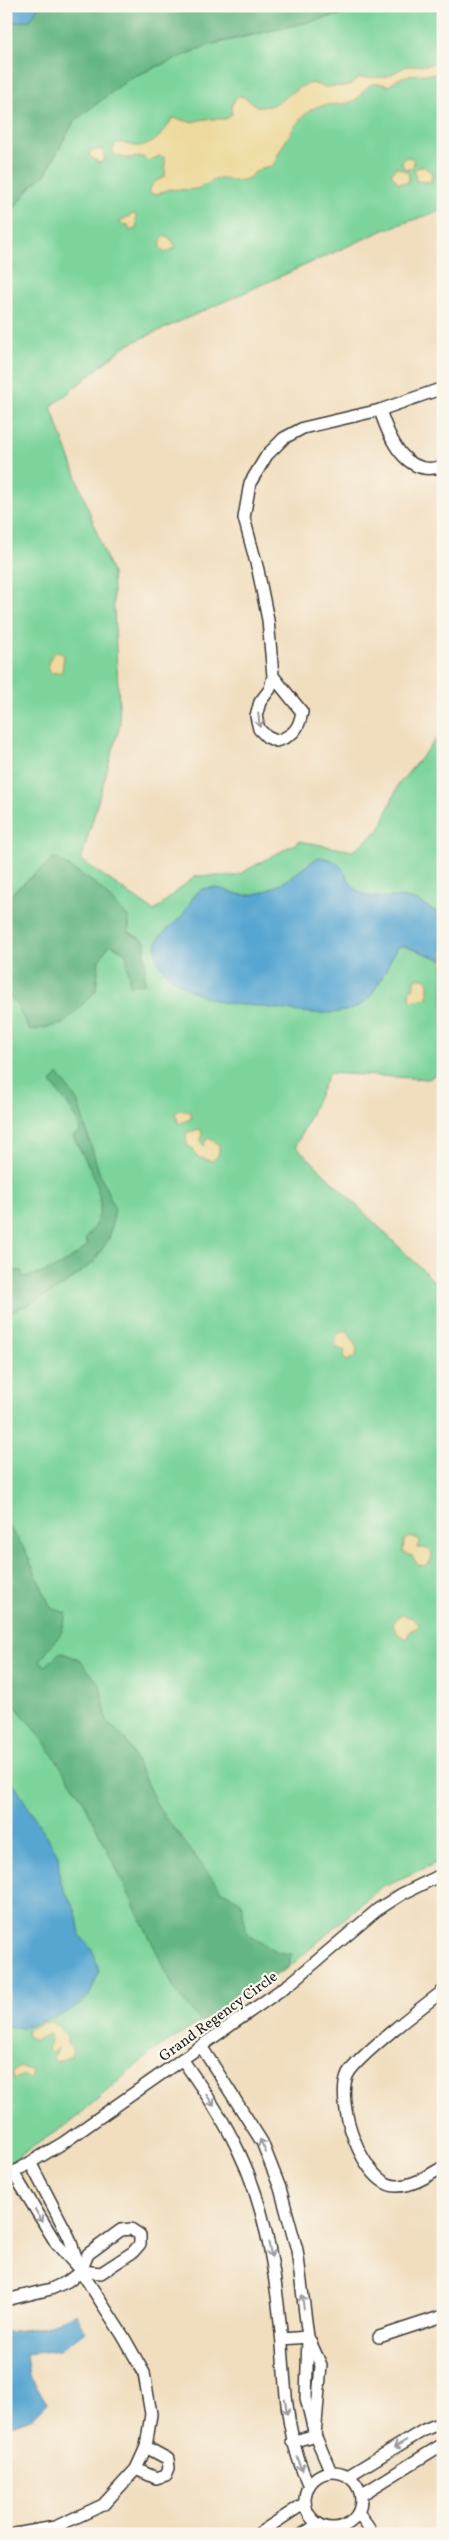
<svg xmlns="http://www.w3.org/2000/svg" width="449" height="2540" font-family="Vollkorn,serif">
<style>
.green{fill:#7bd49b;stroke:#4c785c}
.forest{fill:#64b683;stroke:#406950}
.sand{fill:#eeda9e;stroke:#857b5d}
.water{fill:#57a6d1;stroke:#3a6176}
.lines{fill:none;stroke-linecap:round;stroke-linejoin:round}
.minor-casing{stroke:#3c3934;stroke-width:14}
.minor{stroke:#fff;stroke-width:11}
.oneway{stroke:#999}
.labels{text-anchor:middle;stroke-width:4.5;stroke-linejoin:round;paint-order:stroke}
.street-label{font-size:15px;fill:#1c1c1c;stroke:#fbf7ec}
</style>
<rect width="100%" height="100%" fill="#fbf7ec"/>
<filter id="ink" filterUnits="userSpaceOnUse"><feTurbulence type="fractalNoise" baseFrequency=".02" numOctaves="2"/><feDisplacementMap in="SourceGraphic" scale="10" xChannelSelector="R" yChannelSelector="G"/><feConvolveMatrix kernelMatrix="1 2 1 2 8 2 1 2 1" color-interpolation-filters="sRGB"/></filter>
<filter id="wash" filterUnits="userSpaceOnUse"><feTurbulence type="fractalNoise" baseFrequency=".0096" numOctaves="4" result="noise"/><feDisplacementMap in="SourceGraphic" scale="20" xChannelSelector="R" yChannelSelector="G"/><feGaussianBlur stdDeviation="1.12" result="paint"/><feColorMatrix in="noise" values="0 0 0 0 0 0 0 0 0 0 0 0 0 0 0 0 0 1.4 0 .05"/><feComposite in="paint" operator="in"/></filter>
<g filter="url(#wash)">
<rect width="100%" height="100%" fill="#f1debf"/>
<!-- green -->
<polygon class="green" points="377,6 420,6 443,11 443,210 386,229 125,346 51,407 112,574 120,725 81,860 154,911 195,876 236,876 300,841 353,851 380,829 398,785 443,731 443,1068 429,1079 329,1073 296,1146 443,1290 443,1860 381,1887 289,1967 152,2052 73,2120 6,2165 6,219 33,184 45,175 74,121 130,78 209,45"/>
<!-- forest -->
<g class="forest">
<polygon points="39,6 377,6 209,45 130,78 74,121 45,175 33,184 6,219 6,12 11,23 30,20"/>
<polygon points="55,858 96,884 129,918 129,932 145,941 145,983 130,986 126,953 110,944 99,960 96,991 63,1024 30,1031 15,1002 6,993 6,904 15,890"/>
<path d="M58 1074 77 1100 99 1172 115 1209 109 1238 93 1263 60 1288 6 1315V1271H22V1277C49 1274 68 1263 88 1245L85 1240C92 1230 101 1218 100 1205 100 1182 83 1156 73 1136L80 1132C77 1112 63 1099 51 1083Z"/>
<polygon points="6,1523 24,1548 51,1608 67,1613 61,1633 40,1661 46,1666 60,1652 80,1660 100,1685 107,1721 126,1740 159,1809 221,1890 241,1902 247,1934 277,1952 291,1954 289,1967 201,2022 175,1990 84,1802 39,1734 6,1695"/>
</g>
<!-- sand -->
<g class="sand">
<path d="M443 58V83L435 74C415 75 404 72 389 86 361 77 368 95 351 102 340 106 327 103 316 107 299 115 291 133 282 147 277 154 277 161 271 167 253 168 256 175 244 180 236 183 229 178 221 179 213 179 206 185 199 188 196 190 173 190 169 189L156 195 150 193C149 183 158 181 165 176V158L160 156 148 161 143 157 126 158 115 155 112 151 115 144C122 141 127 145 135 146 155 147 163 133 173 118L191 122 205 119H226L232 114 231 106 237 96 244 97 258 107 270 106 280 101 300 87 311 83 325 87 348 86 359 78 386 77 406 66 429 65Z"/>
<polygon points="102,149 105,158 103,161 99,163 89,156 90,151"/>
<circle cx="408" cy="163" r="6"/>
<polygon points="423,166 432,173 431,182 416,181 414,169"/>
<polygon points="396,167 408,172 409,180 407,183 398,183 391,174"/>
<polygon points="133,214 136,215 137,228 130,231 128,225 121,224 120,221"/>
<polygon points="165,236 171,239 176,247 165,253 160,248 161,240"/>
<path d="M58 651 64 655 62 672 50 673C45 666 50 654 58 651Z"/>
<polygon points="416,978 425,978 428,981 428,998 411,1001 409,991 413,989"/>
<polygon points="180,1110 190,1111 192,1118 179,1124 175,1113"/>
<path d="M199 1129 202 1131 201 1143 204 1146 205 1141 209 1138 218 1144C221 1152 219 1156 212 1161L197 1157 192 1148 187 1146 186 1133Z"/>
<polygon points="347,1330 357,1348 356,1356 347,1361 344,1358 345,1351 335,1347 337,1334"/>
<polygon points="410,1537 419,1540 418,1548 425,1548 432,1552 431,1561 425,1566 418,1565 412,1556 403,1552 404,1541"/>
<path d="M403 1615C410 1617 418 1618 419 1627L411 1630 406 1639 398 1634 393 1624 398 1617Z"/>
<path d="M53 2022 67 2036V2044L73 2050 71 2056 56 2062 52 2056 56 2055 58 2048 51 2053C46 2049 50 2042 51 2036L49 2034 34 2041 26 2035 27 2030 43 2023Z"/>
<polygon points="20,2066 32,2071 32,2077 30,2079 22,2076 14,2079 13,2071"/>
</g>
<!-- water -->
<g class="water">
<polygon points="6,6 39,6 30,20 10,23"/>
<path d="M318 857C349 860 341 878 358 891 373 902 394 894 411 899 422 901 432 911 443 915V960L404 946 397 947C388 963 377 994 362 1004 338 1021 286 1010 258 1006 245 1005 230 1005 217 1001 199 997 158 975 156 955 153 933 173 928 184 913 190 906 190 898 198 892 213 880 234 897 250 895 277 891 297 872 318 857Z"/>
<polygon points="6,1776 13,1783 58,1855 60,1882 76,1912 80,1935 94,1953 99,1972 89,1996 71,2011 23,2028 6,2026"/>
<polygon points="76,2313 85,2331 60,2350 26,2354 29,2375 47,2403 33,2417 6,2428 6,2332 45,2327"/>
</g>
</g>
<g filter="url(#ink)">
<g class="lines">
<defs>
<g id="minor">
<path d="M380 410C389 438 406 479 443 466"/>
<path d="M273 676 302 712C299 729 293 736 276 741L267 737 259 729 256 716 260 702 270 689 273 676 268 620 258 570 244 518 250 483 267 455 284 438 303 428 380 410 443 388"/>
<path d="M443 1991C423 2006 358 2056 348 2074 334 2101 363 2186 397 2186 414 2186 429 2175 443 2167"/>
<polyline points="201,2046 262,2142 280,2188 297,2250 308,2337 321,2365 315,2435"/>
<path d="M182 2059C203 2089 223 2118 238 2150 264 2203 274 2264 280 2322 286 2380 283 2431 309 2486"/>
<polyline points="31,2164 69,2237 81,2271"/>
<polyline points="14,2174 56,2243 81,2271 123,2336 144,2373 151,2414 146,2447 136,2469 103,2505 55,2527 15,2534"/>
<polyline points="6,2177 63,2143 292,1982 377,1910 402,1894 443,1874"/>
<polyline points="6,2300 51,2289 68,2281 81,2271 88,2254 121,2230 131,2229 140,2235 140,2244 133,2252 101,2273 81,2271"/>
<polyline points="379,2337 443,2316"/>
<polyline points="282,2339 308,2337 306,2398 315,2435 331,2472"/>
<polyline points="292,2442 315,2435"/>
<polyline points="136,2469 156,2478 166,2475 169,2468 168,2459 146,2447"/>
<circle cx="333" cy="2500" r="28"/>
<polyline points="348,2476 424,2430 443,2422"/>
<polyline points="361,2495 443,2444"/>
<polyline points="358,2513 373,2534"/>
<polyline points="258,2534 305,2503"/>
<polyline points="303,2534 319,2524"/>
</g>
</defs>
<!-- minor casing -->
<use href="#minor" class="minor-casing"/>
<!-- minor -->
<use href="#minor" class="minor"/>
</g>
<!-- one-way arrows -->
<defs><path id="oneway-shaft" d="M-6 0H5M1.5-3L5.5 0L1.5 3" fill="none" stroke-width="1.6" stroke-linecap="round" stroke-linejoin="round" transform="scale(1.25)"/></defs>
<g class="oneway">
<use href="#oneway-shaft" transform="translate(259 720) rotate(83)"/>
<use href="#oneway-shaft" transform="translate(210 2100) rotate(56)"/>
<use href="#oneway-shaft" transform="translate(263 2146) rotate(-114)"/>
<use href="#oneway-shaft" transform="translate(39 2216) rotate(58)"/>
<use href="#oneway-shaft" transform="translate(270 2250) rotate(78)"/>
<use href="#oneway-shaft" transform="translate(303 2302) rotate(-97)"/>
<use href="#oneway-shaft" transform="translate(286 2407) rotate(82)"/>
<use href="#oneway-shaft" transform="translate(400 2444) rotate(149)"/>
<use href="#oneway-shaft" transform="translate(300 2464) rotate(71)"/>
</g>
</g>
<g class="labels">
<!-- street labels -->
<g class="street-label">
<text transform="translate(218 2016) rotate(-36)" y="5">Grand Regency Circle</text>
</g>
</g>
<!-- margin -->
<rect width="449" height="2540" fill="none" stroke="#fbf7ec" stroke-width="25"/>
</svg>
